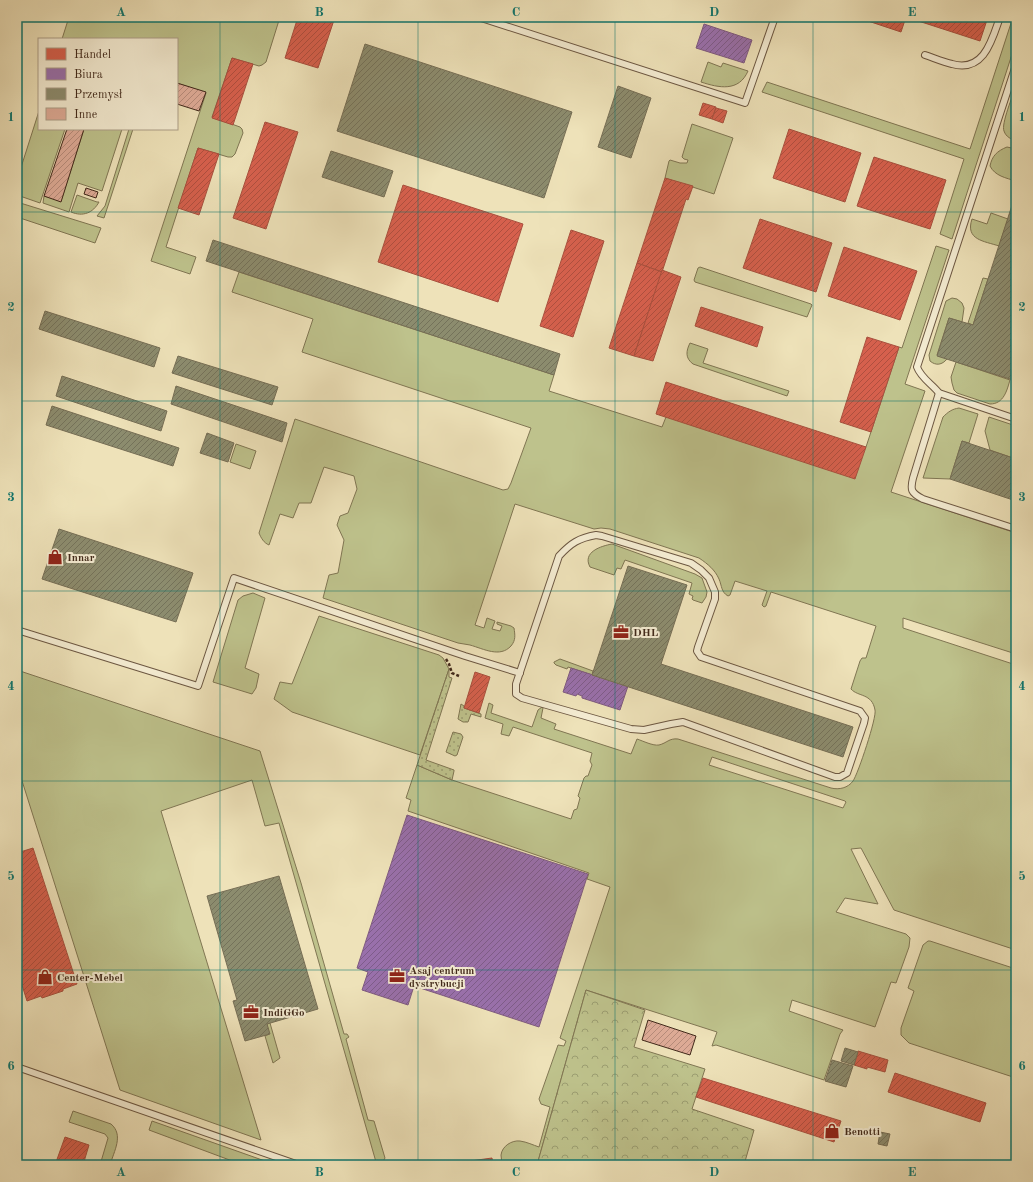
<svg xmlns="http://www.w3.org/2000/svg" width="1033" height="1182" font-family="'Old Standard TT',serif">
<style>
.grass{fill:#bec28c;stroke:#807653;fill-rule:evenodd}
.forest{fill:url(#forest-crowns);stroke:#807653}
.garden{fill:url(#garden-dots);stroke:#807653}
.shops{fill:url(#shops-hatch);stroke:#a9503e}
.offices{fill:url(#offices-hatch);stroke:#7f5b80}
.industry{fill:url(#industry-hatch);stroke:#766e55}
.building{fill:url(#building-hatch);stroke:#41291a}
.lines{fill:none;stroke-linecap:round;stroke-linejoin:round}
.service-casing{stroke:#6c5742;stroke-width:8}
.path{stroke:#41291a;stroke-width:2.5;stroke-dasharray:3 2;stroke-linecap:butt}
.service{stroke:#f4ecd2;stroke-width:6}
.grid{fill:none;stroke:#0f766e;stroke-width:1;stroke-opacity:0.55}
.labels{text-anchor:middle;stroke-width:4;stroke-linejoin:round;paint-order:stroke}
.poi-label{font-size:11px;font-weight:bold;fill:#41291a;stroke:#f4ecd2;text-anchor:start}
.neatline{fill:none;stroke:#0f766e;stroke-width:1.5}
.grid-label{font-size:13px;text-anchor:middle;font-weight:bold;fill:#0f766e}
</style>
<defs>
<pattern id="forest-crowns" width="20" height="18" patternUnits="userSpaceOnUse"><rect width="20" height="18" fill="#bec28c"/><path d="M2 6a3 3 0 1 1 6 0M12 15a3 3 0 1 1 6 0" fill="none" stroke="#9c9e72"/></pattern>
<pattern id="garden-dots" width="8" height="8" patternUnits="userSpaceOnUse"><rect width="8" height="8" fill="#bec28c"/><path d="M2 2h.1M6 6h.1" fill="none" stroke="#9c9e72" stroke-width="1.8" stroke-linecap="round"/></pattern>
<pattern id="shops-hatch" width="6" height="6" patternUnits="userSpaceOnUse"><rect width="6" height="6" fill="#d6604d"/><path d="M-1 1l2-2M0 6l6-6M5 7l2-2" fill="none" stroke="#af4f3f"/></pattern>
<pattern id="offices-hatch" width="6" height="6" patternUnits="userSpaceOnUse"><rect width="6" height="6" fill="#9970ab"/><path d="M-1 1l2-2M0 6l6-6M5 7l2-2" fill="none" stroke="#7e5c8a"/></pattern>
<pattern id="industry-hatch" width="6" height="6" patternUnits="userSpaceOnUse"><rect width="6" height="6" fill="#8c8c6e"/><path d="M-1 1l2-2M0 6l6-6M5 7l2-2" fill="none" stroke="#74725a"/></pattern>
<pattern id="building-hatch" width="6" height="6" patternUnits="userSpaceOnUse"><rect width="6" height="6" fill="#deab97"/><path d="M-1 1l2-2M0 6l6-6M5 7l2-2" fill="none" stroke="#b68b7a"/></pattern>
</defs>
<rect width="100%" height="100%" fill="#eee2b9"/>
<filter id="stains"><feTurbulence type="fractalNoise" baseFrequency=".005" numOctaves="4"/><feColorMatrix values="0 0 0 0 .2 0 0 0 0 .09 0 0 0 0 .02 0 0 0 .5 -.17"/></filter>
<radialGradient id="worn" r=".72"><stop offset=".6" stop-color="#630" stop-opacity="0"/><stop offset="1" stop-color="#630" stop-opacity=".3"/></radialGradient>
<!-- grass -->
<g class="grass">
<polygon points="69,17 227,17 232,19 233,17 280,17 266,62 262,65 259,66 232,58 212,117 240,127 242,129 243,133 235,154 232,157 228,157 198,148 166,247 196,257 190,274 151,261 206,93 177,83 177,39 62,39"/>
<polygon points="1013,17 1016,17 1016,42 952,239 940,234 964,159 762,92 767,82 970,149"/>
<path d="M708 62 721 67 723 63 748 71C739 92 719 88 701 82Z"/>
<path d="M1016 86V141C1011 139 1006 137 1004 131 1001 124 1013 95 1016 86Z"/>
<polygon points="39,111 39,129 65,129 40,203 17,195 17,180"/>
<polygon points="692,124 733,138 714,194 665,178 669,161 670,160 680,163 687,163 688,160 684,159 682,157"/>
<polygon points="84,129 122,129 102,191 78,183 69,212 43,203 44,196 61,201"/>
<polygon points="129,129 133,129 104,218 97,216 105,206"/>
<path d="M1007 147 1016 149V181C1006 178 995 176 990 166 992 156 997 151 1007 147Z"/>
<path d="M77 195 97 202H99C93 213 83 217 71 212Z"/>
<polygon points="17,202 101,228 95,243 17,217"/>
<path d="M991 213 1008 219 999 246C984 241 965 240 972 219L987 224Z"/>
<path d="M936 246 949 250 905 384 925 391 891 492 1016 533V654L903 618V628L1016 665V950L894 910 861 848 851 849 878 904 845 898 836 912 906 934 910 938 909 947 896 983 891 982 875 1027 792 1000 789 1011 843 1030 840 1034 824 1080 716 1045 712 1046 717 1032 586 990 537 1165H502C502 1162 501 1158 501 1155 502 1146 512 1140 520 1141 527 1142 533 1145 539 1147L550 1107 541 1104 539 1099 558 1045 564 1046 566 1041 560 1038 610 887 587 879 589 873 408 811 411 800 406 798 417 765 452 780 571 819 574 810 577 809 580 798 578 796 584 778 586 776H588L592 765 590 761 592 753 513 727 509 736 501 734 503 724 485 718 489 703 493 705 491 713 532 727 538 710 542 707 543 708 541 718 556 724 554 729 631 754 637 739C643 741 653 746 659 745 667 743 669 738 678 739L831 788C839 790 848 788 853 781 858 774 877 717 875 710 872 693 858 697 851 689L860 661 862 658H866L876 626 771 592 766 606 764 607 762 605 767 591 735 581 730 595 728 596C721 592 722 586 719 579 715 570 708 564 699 558L610 529 601 528 594 529 515 504 475 625 484 628 487 618 495 621 492 629 500 631 502 626 497 624V622L511 626 514 628C515 635 516 640 511 646 500 658 484 649 470 645 466 644 462 644 458 643L323 598 329 575 338 573 344 540 337 525 340 516 348 513 357 489 354 476 324 467 311 503H299L293 518 280 514 269 545C264 543 261 538 259 533L295 419 503 490 508 489 511 483 531 428 302 352 313 319 232 292 239 272 554 375 549 391 662 427 666 417 866 447 899 347 902 348ZM712 757 845 801 846 802 843 808 709 765Z"/>
<polygon points="700,267 811,304 812,305 807,317 695,282 694,280 698,268"/>
<polygon points="983,278 988,279 973,325 968,323"/>
<path d="M952 298 957 299 962 303 964 308 962 322 949 318 937 355 947 359C942 365 936 366 930 361L929 355 946 301Z"/>
<path d="M690 343 708 349 703 363 789 391 787 396 693 364C685 358 686 351 690 343Z"/>
<path d="M956 362 1010 380C1007 390 1004 404 990 404L957 393 954 390 952 383 951 377Z"/>
<path d="M959 408 978 414 969 443 962 441 950 479 923 478 943 417C948 412 952 409 959 408Z"/>
<polygon points="989,417 1016,426 1016,459 990,450 985,431"/>
<polygon points="236,444 256,451 250,469 230,462"/>
<path d="M612 544 695 574 702 578 707 592 706 597 702 603 693 600 692 599 693 596 689 594 692 583 625 560 621 569 617 568 614 575 590 567C582 552 601 546 612 544Z"/>
<polygon points="253,593 265,598 245,668 259,674 256,688 252,694 213,682 238,600 243,596"/>
<polygon points="319,616 439,655 443,658 449,669 420,755 292,712 274,699 280,682 292,684"/>
<polygon points="560,659 593,671 592,675 568,667 567,669 556,665 554,663 554,662"/>
<polygon points="17,670 260,751 301,883 344,1034 347,1034 349,1037 346,1039 368,1120 374,1121 385,1158 382,1163 385,1165 375,1165 376,1162 279,823 265,826 252,780 161,811 261,1140 120,1090 17,765"/>
<polygon points="928,941 930,941 1016,969 1016,1078 909,1043 901,1035 901,1028 914,991 908,988 923,945"/>
<polygon points="270,1023 280,1058 273,1063 265,1036 269,1034 267,1024"/>
<path d="M73 1111 111 1124C124 1135 114 1151 110 1165H100L108 1138 105 1134 69 1122Z"/>
<polygon points="152,1121 265,1161 269,1163 268,1165 243,1165 149,1130"/>
</g>
<!-- forest -->
<polygon class="forest" points="586,990 645,1010 634,1047 705,1069 692,1109 754,1130 744,1165 537,1165"/>
<!-- garden -->
<g class="garden">
<polygon points="449,669 449,677 452,678 426,760 454,770 454,771 452,780 417,765"/>
<polygon points="461,704 464,706 464,708 481,714 481,717 471,714 468,722 463,722 458,719"/>
<polygon points="453,732 461,734 463,737 457,755 455,756 446,752"/>
</g>
<!-- shops -->
<g class="shops">
<polygon points="298,17 335,17 318,68 285,58"/>
<polygon points="856,17 906,17 901,32"/>
<polygon points="906,17 988,17 980,41"/>
<polygon points="232,58 253,64 233,125 212,118"/>
<polygon points="703,103 716,107 712,119 699,115"/>
<polygon points="716,108 727,111 723,123 712,119"/>
<polygon points="265,122 298,132 266,229 233,218"/>
<polygon points="789,129 861,153 845,202 773,178"/>
<polygon points="198,148 219,154 199,215 178,208"/>
<polygon points="874,157 946,180 930,229 857,206"/>
<polygon points="665,178 693,186 688,200 686,199 662,272 637,263"/>
<polygon points="403,185 523,224 498,302 378,262"/>
<polygon points="760,219 832,243 816,292 743,268"/>
<polygon points="571,230 604,241 573,337 540,326"/>
<polygon points="844,247 917,271 900,320 828,296"/>
<polygon points="637,263 662,272 634,356 609,348"/>
<polygon points="662,270 681,277 653,361 634,356"/>
<polygon points="701,307 763,327 757,347 695,326"/>
<polygon points="867,337 899,347 871,432 840,422"/>
<polygon points="666,382 866,447 855,479 656,414"/>
<polygon points="475,672 490,677 479,713 464,708"/>
<polygon points="33,848 77,984 63,989 63,991 42,998 41,996 27,1001 17,969 17,853"/>
<polygon points="858,1051 888,1060 885,1072 867,1067 867,1069 854,1065"/>
<polygon points="895,1073 986,1103 980,1122 888,1092"/>
<polygon points="703,1078 841,1121 834,1142 696,1097"/>
<polygon points="65,1137 89,1145 83,1165 55,1165"/>
<polygon points="492,1158 493,1165 464,1165 463,1162"/>
</g>
<!-- offices -->
<g class="offices">
<polygon points="704,24 752,40 744,63 696,48"/>
<polygon points="571,668 628,686 620,710 582,698 582,696 577,694 576,696 563,692"/>
<polygon points="407,815 588,874 539,1027 414,986 408,1005 362,990 368,972 357,968"/>
</g>
<!-- industry -->
<g class="industry">
<polygon points="365,44 572,112 544,198 337,131"/>
<polygon points="618,86 651,98 631,158 598,147"/>
<polygon points="331,151 393,171 384,197 322,177"/>
<polygon points="1016,193 1016,381 937,356 949,318 973,325"/>
<polygon points="213,240 560,354 554,375 206,261"/>
<polygon points="45,311 160,348 154,367 39,329"/>
<polygon points="178,356 278,387 272,405 172,373"/>
<polygon points="62,376 167,411 161,431 56,396"/>
<polygon points="176,386 287,423 282,442 171,404"/>
<polygon points="52,406 179,448 173,466 46,425"/>
<polygon points="207,433 234,443 228,462 200,453"/>
<polygon points="962,441 1016,459 1016,501 950,479"/>
<polygon points="59,529 193,573 176,622 42,579"/>
<polygon points="628,566 687,585 661,664 853,727 843,757 592,675"/>
<polygon points="279,876 318,1009 267,1024 270,1034 245,1041 233,1001 237,1000 207,896"/>
<polygon points="845,1048 858,1052 854,1065 841,1061"/>
<polygon points="832,1060 853,1066 846,1087 825,1081"/>
<polygon points="880,1132 890,1134 887,1146 878,1144"/>
</g>
<!-- building -->
<g class="building">
<polygon points="177,83 206,92 199,111 177,104"/>
<polygon points="67,129 84,129 61,202 44,196"/>
<polygon points="86,188 98,192 96,198 84,194"/>
<polygon points="648,1020 696,1036 690,1055 642,1040"/>
</g>
<g class="lines">
<defs>
<g id="service">
<polyline points="478,17 745,103 775,17"/>
<path d="M925 55C934 58 943 62 952 64 984 73 992 40 1000 17"/>
<path d="M1016 65 917 367C921 378 932 384 939 393L1016 419"/>
<path d="M939 393 913 478C910 490 911 493 923 499L1016 529"/>
<path d="M596 535 602 536 691 563 701 570 709 578 715 592V599L698 647 697 651 701 657 860 711 865 718 864 723 847 773 840 777H835L683 722 671 724 644 730 631 729 522 698 516 694V684L559 556C571 543 579 538 596 535Z"/>
<polyline points="17,630 198,686 234,578 465,656 520,673"/>
<polyline points="17,1067 299,1165"/>
</g>
</defs>
<!-- service casing -->
<use href="#service" class="service-casing"/>
<!-- path -->
<polyline class="path" points="446,659 449,664 452,673 459,676"/>
<!-- service -->
<use href="#service" class="service"/>
</g>
<!-- grid -->
<path class="grid" d="M220 17V1165M418 17V1165M615 17V1165M813 17V1165M17 212H1016M17 401H1016M17 591H1016M17 781H1016M17 970H1016"/>
<!-- icons -->
<defs>
<symbol id="shop-bare" viewBox="-9 -9 18 18"><path d="M-5-2.5h2.3a2.7 3.5 0 0 1 5.4 0H5L5.5 6h-11ZM-1.5-2.5h3a1.5 2.3 0 0 0-3 0Z" fill="#8f2418" stroke="#f4ecd2" stroke-width="2.5" paint-order="stroke"/></symbol>
<symbol id="office-bare" viewBox="-9 -9 18 18"><path d="M-6-3h4V-5.5h4V-3h4V5H-6ZM-1-4.5V-3h2v-1.5ZM-6 0V1H6V0Z" fill="#8f2418" stroke="#f4ecd2" stroke-width="2.5" paint-order="stroke"/></symbol>
</defs>
<g fill-rule="evenodd">
<use href="#shop-bare" x="44" y="546" width="22" height="22"/>
<use href="#office-bare" x="610" y="621" width="22" height="22"/>
<use href="#office-bare" x="386" y="965" width="22" height="22"/>
<use href="#shop-bare" x="34" y="966" width="22" height="22"/>
<use href="#office-bare" x="240" y="1001" width="22" height="22"/>
<use href="#shop-bare" x="821" y="1120" width="22" height="22"/>
</g>
<g class="labels">
<!-- poi labels -->
<g class="poi-label">
<text x="67" y="561">Innar</text>
<text x="633" y="636">DHL</text>
<text x="409" y="974">Asaj centrum<tspan x="409" dy="13">dystrybucji</tspan></text>
<text x="57" y="981">Center-Mebel</text>
<text x="263" y="1016">IndiGGo</text>
<text x="844" y="1135">Benotti</text>
</g>
</g>
<!-- margin -->
<rect width="1033" height="1182" fill="none" stroke="#eee2b9" stroke-width="44"/>
<!-- legend -->
<rect x="38" y="38" width="140" height="92" fill="#f4ecd2" stroke="#ac9e88"/>
<rect x="46" y="48" width="20" height="12" fill="#d6604d" stroke="#ac9e88"/>
<text x="74" y="58" font-size="12" fill="#41291a">Handel</text>
<rect x="46" y="68" width="20" height="12" fill="#9970ab" stroke="#ac9e88"/>
<text x="74" y="78" font-size="12" fill="#41291a">Biura</text>
<rect x="46" y="88" width="20" height="12" fill="#8c8c6e" stroke="#ac9e88"/>
<text x="74" y="98" font-size="12" fill="#41291a">Przemysł</text>
<rect x="46" y="108" width="20" height="12" fill="#deab97" stroke="#ac9e88"/>
<text x="74" y="118" font-size="12" fill="#41291a">Inne</text>
<rect x="22" y="22" width="989" height="1138" class="neatline"/>
<g class="grid-label">
<text x="121" y="16">A</text>
<text x="319" y="16">B</text>
<text x="516" y="16">C</text>
<text x="714" y="16">D</text>
<text x="912" y="16">E</text>
<text x="11" y="121">1</text>
<text x="1022" y="121">1</text>
<text x="11" y="311">2</text>
<text x="1022" y="311">2</text>
<text x="11" y="501">3</text>
<text x="1022" y="501">3</text>
<text x="11" y="690">4</text>
<text x="1022" y="690">4</text>
<text x="11" y="880">5</text>
<text x="1022" y="880">5</text>
<text x="11" y="1070">6</text>
<text x="1022" y="1070">6</text>
<text x="121" y="1176">A</text>
<text x="319" y="1176">B</text>
<text x="516" y="1176">C</text>
<text x="714" y="1176">D</text>
<text x="912" y="1176">E</text>
</g>
<rect width="100%" height="100%" filter="url(#stains)"/>
<rect width="100%" height="100%" fill="url(#worn)"/>
</svg>
